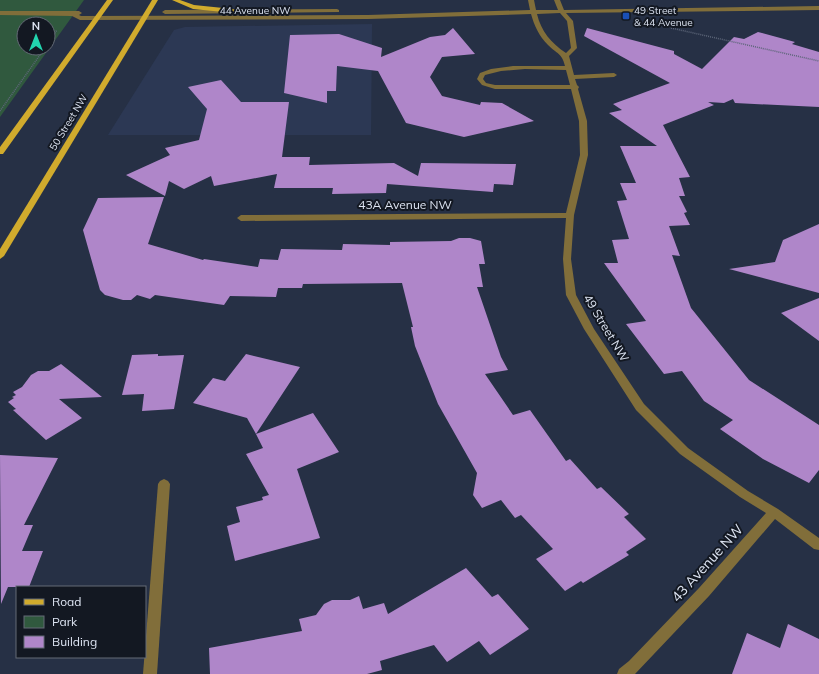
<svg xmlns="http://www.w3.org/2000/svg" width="819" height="674" font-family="Mulish,sans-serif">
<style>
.built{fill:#2c3854}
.green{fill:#30593e;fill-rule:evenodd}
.building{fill:#af86c9}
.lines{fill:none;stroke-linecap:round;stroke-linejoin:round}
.path{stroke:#5d6679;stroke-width:1.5;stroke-dasharray:1 1;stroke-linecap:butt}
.minor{fill:#816e3a;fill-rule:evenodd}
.major{fill:#d1ab2d;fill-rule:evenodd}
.transit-dot{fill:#1a4fb4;stroke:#131822;stroke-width:1.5}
.labels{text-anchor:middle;stroke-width:4;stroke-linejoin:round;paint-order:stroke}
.far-street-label{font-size:10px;fill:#dee5f3;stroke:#131822}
.far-poi-label{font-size:10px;fill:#dee5f3;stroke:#131822;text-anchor:start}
.street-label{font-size:12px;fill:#dee5f3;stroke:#131822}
.near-street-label{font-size:14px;fill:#dee5f3;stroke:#131822}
</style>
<rect width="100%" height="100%" fill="#263045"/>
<!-- built -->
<polygon class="built" points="372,24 371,135 108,135 174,30 185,27"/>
<!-- green -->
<path class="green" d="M0 0H84L0 117ZM24 24H48V48H24Z"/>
<!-- building -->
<g class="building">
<polygon points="453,28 475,54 442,57 430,77 442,96 480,105 481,102 502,103 534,121 464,137 406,123 378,71 337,66 336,91 327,91 327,103 284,93 290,35 339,34 382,48 381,57 430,37 445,35"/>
<polygon points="587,28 674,51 674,54 702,69 734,37 744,39 758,32 795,42 792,44 819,52 819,107 735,103 733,99 724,103 708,102 714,105 663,125 690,177 679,178 685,196 679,196 687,212 684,213 690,225 669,226 680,256 672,255 691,308 749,380 819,425 819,470 809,483 763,459 720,429 733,420 704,401 682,371 664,374 626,324 646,321 604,263 618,263 612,240 629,239 617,201 627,200 620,183 636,183 620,146 657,146 609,113 622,110 613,104 670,83 584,36"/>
<polygon points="221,80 241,102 289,102 282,157 310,157 309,165 394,163 418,176 421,163 516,164 513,185 494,184 493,192 387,184 386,193 332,194 333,188 274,188 277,174 214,186 211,176 184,189 169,181 165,196 126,175 170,155 165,148 199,140 207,109 188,87"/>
<polygon points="164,197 148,244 203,260 204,259 258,267 260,259 278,260 281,249 342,250 343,244 390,245 390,242 451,241 459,238 470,238 481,241 485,264 479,264 483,287 477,287 501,357 508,370 485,374 513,415 530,410 566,461 570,459 597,489 601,487 629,514 624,517 646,539 626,552 629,555 583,583 581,581 565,591 536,559 553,549 521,515 515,518 501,500 482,508 473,495 477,473 438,404 415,346 411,327 413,327 402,283 303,284 302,288 278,288 276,297 230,296 224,305 155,295 150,299 137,295 131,300 123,300 105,295 100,290 83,230 98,198"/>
<polygon points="819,224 819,293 729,269 775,262 783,240"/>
<polygon points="819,298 819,341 781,313"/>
<polygon points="158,354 158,356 184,355 174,409 142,411 144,394 122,395 132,355"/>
<polygon points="246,354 300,367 256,434 247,418 193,403 213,378 225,381"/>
<polygon points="61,364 102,397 59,399 82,418 46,440 13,410 16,409 8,402 14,398 12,397 16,395 13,392 22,387 31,375 38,371 49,371"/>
<polygon points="313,413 339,452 297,469 320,538 235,561 227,526 240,522 236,507 263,500 262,497 269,495 246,454 263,448 256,434"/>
<polygon points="0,455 58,458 24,525 33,525 22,551 43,551 29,587 8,587 1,604"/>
<polygon points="466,568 492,597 498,594 529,629 490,655 479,641 447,662 434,645 380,661 382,670 367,674 210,674 209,648 302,631 299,619 316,615 324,604 332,600 350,600 359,596 363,609 384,603 388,614"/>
<polygon points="788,624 819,639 819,674 732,674 747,633 780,648"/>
</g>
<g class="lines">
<!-- path -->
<g class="path">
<polyline points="671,28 819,61"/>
<polyline points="48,43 57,30"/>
<polyline points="0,111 45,48"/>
</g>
<!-- minor -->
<g class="minor">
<path d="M528 0H534L536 10H558L554 0H560L564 10 819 6V10L566 13 573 21 577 48 569 56 574 75 614 73 617 75 614 77 575 79 577 85 579 87 578 89 587 121 588 155 574 215 571 259 576 295 594 329 644 404 688 448 748 491 778 509 819 538V550L814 549 775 519 709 596 635 674H617L619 669 629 661 699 588 766 513 740 497 680 454 636 410 584 329 566 295 563 259 566 218 241 221 237 218 241 215 566 213 580 155 579 121 571 89H495L482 85 477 79 480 73 491 69 513 66H565C562 53 557 54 548 45 539 36 534 25 531 14L368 19 80 20 72 16 0 15V11H79L82 13 79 15 81 16 368 15 530 10ZM560 13 567 21 571 48 566 53C551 43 541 31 537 14ZM525 69 566 70 570 85H495L486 83 483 79 485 75 501 71Z"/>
<polygon points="337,9 339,10 339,12 165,14 162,12 165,10"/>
<polygon points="164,479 168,481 170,484 157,674 143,674 158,484 160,481"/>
</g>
<!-- major -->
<g class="major">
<polygon points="107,0 113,0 3,154 0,154 0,147"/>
<polygon points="152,0 158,0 4,256 0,259 0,249"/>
<polygon points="172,0 180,0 194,5 233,9 236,11 233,13 193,9"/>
</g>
</g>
<!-- markers -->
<rect class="transit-dot" x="622" y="12" width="8" height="8" rx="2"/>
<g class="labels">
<!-- far-street labels -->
<g class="far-street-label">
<text x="255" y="14">44 Avenue NW</text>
<text transform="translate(68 122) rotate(-59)" y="4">50 Street NW</text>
</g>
<!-- far-poi labels -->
<g class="far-poi-label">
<text x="634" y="14">49 Street<tspan x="634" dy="12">&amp; 44 Avenue</tspan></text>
</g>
<!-- street labels -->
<g class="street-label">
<text x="405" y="209">43A Avenue NW</text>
<text transform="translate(606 328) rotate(59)" y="4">49 Street NW</text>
</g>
<!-- near-street labels -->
<g class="near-street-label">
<text transform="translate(707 563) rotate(-48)" y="5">43 Avenue NW</text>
</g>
</g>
<!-- legend -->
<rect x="16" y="586" width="130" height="72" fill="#131822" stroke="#646a76"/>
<rect x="24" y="599" width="20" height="6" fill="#d1ab2d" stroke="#646a76"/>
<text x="52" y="606" font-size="12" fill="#dee5f3">Road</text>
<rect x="24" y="616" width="20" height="12" fill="#30593e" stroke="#646a76"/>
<text x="52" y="626" font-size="12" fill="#dee5f3">Park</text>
<rect x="24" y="636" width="20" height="12" fill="#af86c9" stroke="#646a76"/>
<text x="52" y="646" font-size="12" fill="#dee5f3">Building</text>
<!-- north arrow -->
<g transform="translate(36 36)"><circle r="19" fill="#131822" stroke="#646a76"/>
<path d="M0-3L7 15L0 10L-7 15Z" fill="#22d5af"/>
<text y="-6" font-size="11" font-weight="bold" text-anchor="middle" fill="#dee5f3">N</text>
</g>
</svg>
